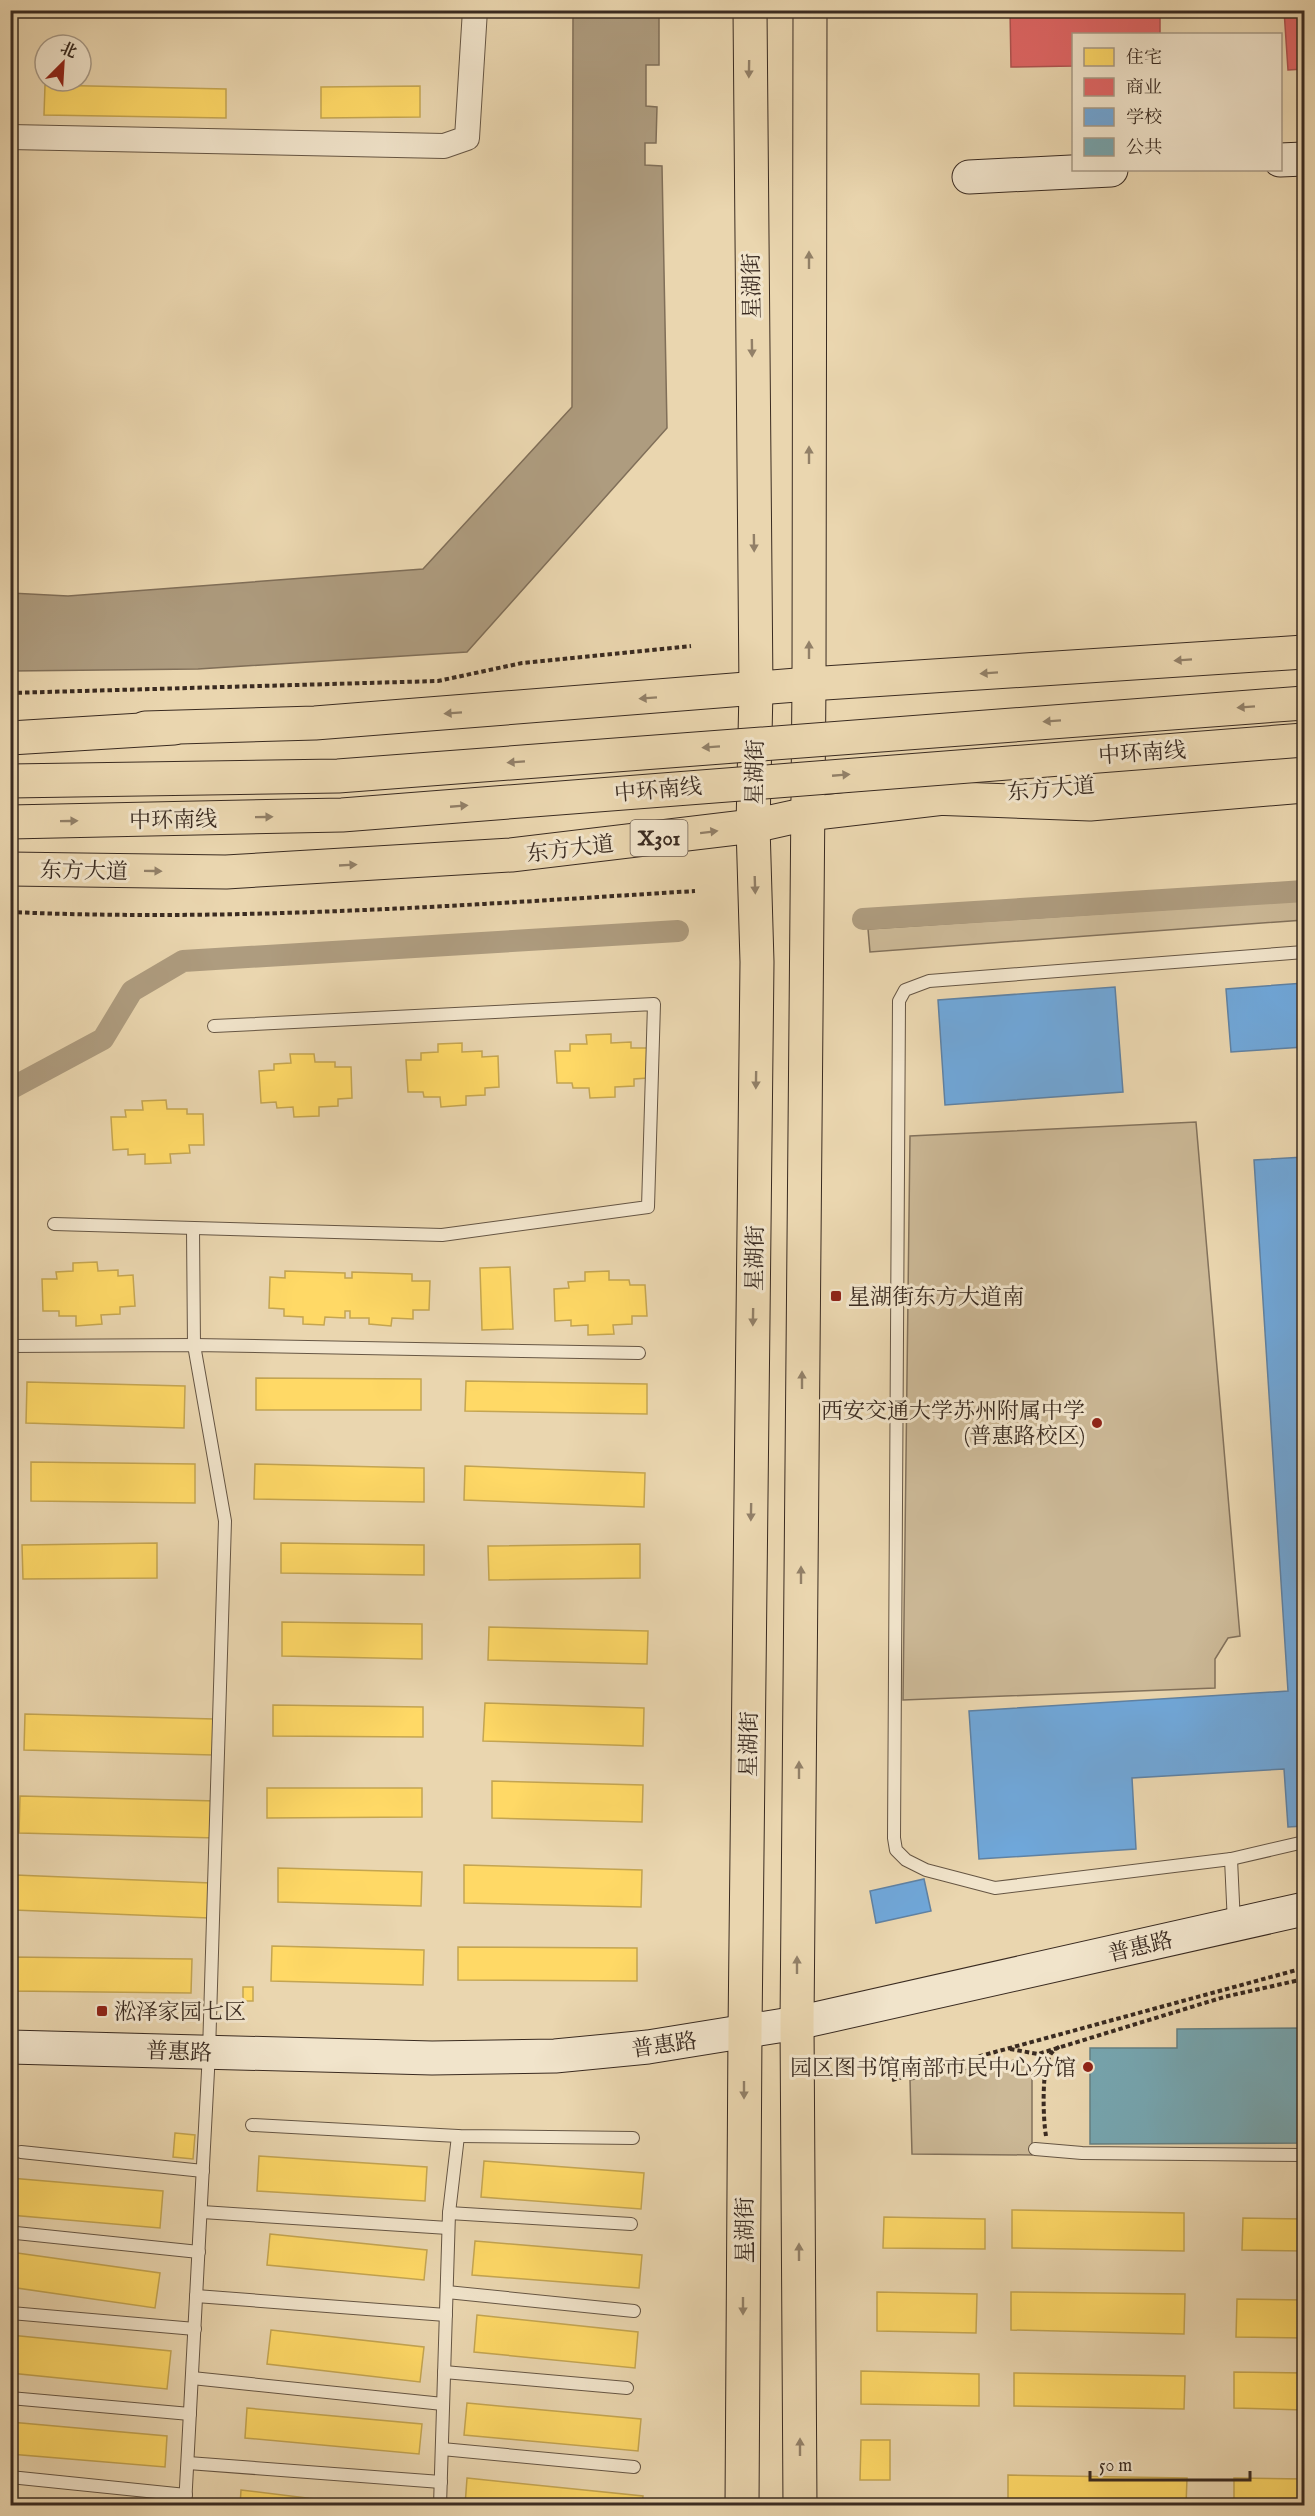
<svg xmlns="http://www.w3.org/2000/svg" width="1315" height="2516" font-family="'IM FELL English','Noto Serif SC',serif">
<style>
.green{fill:#ccb997;stroke:#83725c;stroke-width:1.5}
.water{fill:#ae9c7f;stroke:#806f59;stroke-width:1.5}
.homes{fill:#ffd966;stroke:#c4a551;stroke-width:1.5}
.shops{fill:#e06666;stroke:#ae5451;stroke-width:1.5}
.schools{fill:#6fa8dc;stroke:#5f82a4;stroke-width:1.5}
.public{fill:#76a5af;stroke:#648084;stroke-width:1.5}
.lines{fill:none;stroke-linecap:round;stroke-linejoin:round}
.canal{stroke:#ae9c7f;stroke-width:22}
.lane-casing{stroke:#665644;stroke-width:14}
.street-casing{stroke:#665644;stroke-width:26}
.secondary-casing{stroke:#3a2b21;stroke-width:35}
.primary-casing{stroke:#3a2b21;stroke-width:35}
.highway-casing{stroke:#3a2b21;stroke-width:35}
.path{stroke:#3a2b21;stroke-width:4;stroke-dasharray:4.5 3;stroke-linecap:butt}
.lane{stroke:#f1e4cb;stroke-width:12}
.street{stroke:#f1e4cb;stroke-width:24}
.secondary{stroke:#f1e4cb;stroke-width:33}
.primary{stroke:#ead6af;stroke-width:33}
.highway{stroke:#ead6af;stroke-width:33}
.highway-bridge-casing{stroke:#3a2b21;stroke-width:35;stroke-linecap:butt}
.highway-bridge{stroke:#ead6af;stroke-width:33}
.oneway{fill:#928068}
.poi-dot{fill:#8f2418;stroke:#f1e4cb;stroke-width:2}
.labels{text-anchor:middle;stroke-width:6;stroke-linejoin:round;paint-order:stroke}
.shield{fill:#f1e4cb;stroke:#716254;stroke-width:1.5}
.shield-label{font-size:21px;font-weight:bold;fill:#3a2b21}
.street-label{font-size:22px;fill:#3a2b21;stroke:#f1e4cb}
.poi-label{font-size:22px;fill:#3a2b21;stroke:#f1e4cb;text-anchor:start}
</style>
<rect width="100%" height="100%" fill="#ead6af"/>
<filter id="stains"><feTurbulence type="fractalNoise" baseFrequency=".00333" numOctaves="4"/><feColorMatrix values="0 0 0 0 .2 0 0 0 0 .09 0 0 0 0 .02 0 0 0 .5 -.17"/></filter>
<radialGradient id="worn" r=".72"><stop offset=".6" stop-color="#630" stop-opacity="0"/><stop offset="1" stop-color="#630" stop-opacity=".3"/></radialGradient>
<!-- green -->
<g class="green">
<polygon points="1304,900 1304,920 870,952 868,929"/>
<polygon points="1196,1122 1240,1636 1228,1638 1215,1659 1215,1688 903,1700 910,1136"/>
<polygon points="1015,2060 1028,2064 1032,2071 1032,2155 912,2154 910,2080"/>
</g>
<!-- water -->
<polygon class="water" points="573,11 659,11 659,65 646,65 646,106 657,107 656,143 645,143 645,165 662,166 667,428 467,652 198,669 11,671 11,593 68,596 423,569 572,407"/>
<!-- homes -->
<g class="homes">
<polygon points="45,85 226,89 226,118 44,115"/>
<polygon points="420,86 420,117 321,118 321,87"/>
<polygon points="611,1034 611,1043 631,1042 631,1048 647,1048 648,1078 634,1079 634,1086 615,1087 615,1097 590,1098 589,1088 573,1088 572,1083 557,1083 555,1051 570,1051 570,1044 587,1044 586,1035"/>
<polygon points="462,1043 462,1052 482,1051 482,1057 498,1056 499,1087 485,1088 485,1095 466,1096 466,1105 441,1107 440,1097 424,1097 423,1092 408,1092 406,1060 421,1060 421,1053 438,1052 438,1044"/>
<polygon points="290,1054 314,1054 315,1062 335,1062 335,1067 351,1067 352,1098 338,1099 338,1106 319,1107 319,1116 294,1117 293,1107 277,1108 276,1102 261,1103 259,1071 274,1070 274,1064 291,1063"/>
<polygon points="166,1100 167,1109 187,1109 187,1114 203,1114 204,1145 189,1145 190,1153 170,1154 171,1163 145,1164 145,1154 128,1155 128,1149 113,1150 111,1117 126,1117 125,1110 143,1110 142,1101"/>
<polygon points="97,1262 98,1271 118,1270 118,1276 133,1275 135,1306 120,1307 120,1314 101,1315 102,1324 76,1326 76,1316 59,1316 59,1311 43,1311 42,1279 57,1279 56,1272 73,1271 73,1263"/>
<polygon points="510,1267 513,1329 482,1330 480,1268"/>
<polygon points="285,1271 345,1273 345,1278 352,1278 352,1272 412,1274 412,1281 430,1281 429,1310 413,1310 413,1319 392,1318 391,1326 369,1324 369,1318 350,1318 350,1311 345,1311 345,1318 325,1317 324,1325 303,1324 303,1317 284,1316 284,1309 269,1308 270,1277 285,1278"/>
<polygon points="609,1271 609,1280 629,1280 630,1285 645,1285 647,1316 632,1316 632,1324 613,1325 614,1334 588,1335 588,1325 571,1326 571,1320 555,1321 554,1289 569,1288 568,1282 585,1281 585,1272"/>
<polygon points="256,1378 421,1379 421,1410 256,1410"/>
<polygon points="466,1381 647,1384 647,1414 465,1411"/>
<polygon points="27,1382 185,1386 184,1428 26,1423"/>
<polygon points="31,1462 195,1464 195,1503 31,1501"/>
<polygon points="255,1464 424,1468 424,1502 254,1499"/>
<polygon points="465,1466 645,1473 644,1507 464,1500"/>
<polygon points="157,1543 157,1578 23,1579 22,1545"/>
<polygon points="281,1543 424,1545 424,1575 281,1573"/>
<polygon points="640,1544 640,1578 489,1580 488,1546"/>
<polygon points="282,1622 422,1624 422,1659 282,1656"/>
<polygon points="489,1627 648,1631 647,1664 488,1660"/>
<polygon points="485,1703 644,1708 643,1746 483,1741"/>
<polygon points="273,1705 423,1707 423,1737 273,1736"/>
<polygon points="25,1714 214,1719 213,1755 24,1750"/>
<polygon points="492,1781 643,1785 642,1822 492,1818"/>
<polygon points="267,1788 422,1788 422,1817 267,1818"/>
<polygon points="20,1796 217,1801 217,1838 19,1833"/>
<polygon points="464,1865 642,1870 641,1907 464,1903"/>
<polygon points="278,1868 422,1872 421,1906 278,1902"/>
<polygon points="15,1875 211,1883 209,1918 14,1910"/>
<polygon points="272,1946 424,1950 423,1985 271,1981"/>
<polygon points="458,1947 637,1948 637,1981 458,1980"/>
<polygon points="10,1957 192,1959 191,1993 10,1991"/>
<rect x="243" y="1987" width="10" height="14"/>
<polygon points="175,2133 195,2135 193,2159 173,2157"/>
<polygon points="259,2156 427,2167 425,2201 257,2191"/>
<polygon points="484,2161 644,2173 641,2209 481,2197"/>
<polygon points="10,2178 163,2191 160,2228 10,2215"/>
<polygon points="1012,2210 1184,2213 1184,2251 1012,2248"/>
<polygon points="884,2217 985,2219 985,2249 883,2248"/>
<polygon points="1243,2218 1304,2219 1304,2251 1242,2250"/>
<polygon points="270,2234 427,2250 424,2280 267,2265"/>
<polygon points="475,2241 642,2255 639,2288 472,2275"/>
<polygon points="10,2252 160,2273 155,2308 10,2287"/>
<polygon points="877,2292 977,2294 976,2333 877,2331"/>
<polygon points="1011,2292 1185,2294 1184,2334 1011,2330"/>
<polygon points="1237,2299 1304,2300 1304,2338 1236,2337"/>
<polygon points="477,2315 638,2332 635,2368 474,2352"/>
<polygon points="271,2330 424,2347 420,2382 267,2364"/>
<polygon points="10,2335 171,2351 167,2389 10,2373"/>
<polygon points="861,2371 979,2374 979,2406 861,2404"/>
<polygon points="1234,2372 1304,2373 1304,2410 1234,2408"/>
<polygon points="1014,2373 1185,2376 1184,2409 1014,2406"/>
<polygon points="467,2403 641,2419 638,2451 464,2435"/>
<polygon points="247,2408 422,2424 419,2454 245,2438"/>
<polygon points="10,2422 167,2436 165,2467 10,2454"/>
<polygon points="861,2440 890,2440 890,2480 860,2480"/>
<polygon points="1008,2475 1187,2478 1186,2506 1008,2506"/>
<polygon points="467,2478 643,2496 642,2506 465,2506"/>
<polygon points="1234,2478 1304,2479 1304,2506 1234,2506"/>
<polygon points="241,2490 372,2506 240,2506"/>
<polygon points="10,2498 72,2506 10,2506"/>
</g>
<!-- shops -->
<g class="shops">
<polygon points="1010,10 1160,10 1160,34 1074,34 1074,66 1011,67"/>
<polygon points="1284,10 1304,10 1304,69 1288,70"/>
</g>
<!-- schools -->
<g class="schools">
<polygon points="1304,983 1304,1047 1231,1052 1226,989"/>
<polygon points="1115,987 1123,1092 945,1105 938,1000"/>
<polygon points="1304,1157 1304,1443 1301,1444 1302,1462 1304,1462 1304,1826 1288,1827 1284,1769 1132,1778 1136,1849 979,1859 969,1711 1288,1691 1254,1160"/>
<polygon points="924,1879 931,1911 876,1923 870,1891"/>
</g>
<!-- public -->
<polygon class="public" points="1304,2028 1304,2143 1090,2144 1090,2048 1177,2048 1177,2029"/>
<g class="lines">
<!-- canal -->
<g class="canal">
<polyline points="863,919 1304,891"/>
<polyline points="10,1089 103,1039 132,991 183,961 678,931"/>
</g>
<defs>
<g id="lane">
<polyline points="1304,952 929,981 905,990 899,1001 894,1838 896,1850 906,1860 926,1870 995,1888 1231,1859 1304,1842"/>
<polyline points="54,1224 442,1235 648,1207 654,1004 214,1026"/>
<polyline points="10,1346 194,1345 639,1353"/>
<polyline points="1231,1859 1234,1924"/>
<polyline points="252,2125 458,2136 633,2138"/>
<polyline points="1035,2149 1082,2153 1304,2155"/>
<polyline points="21,2152 203,2171"/>
<polyline points="202,2212 448,2228"/>
<polyline points="449,2213 631,2224"/>
<polyline points="16,2233 199,2252"/>
<polyline points="447,2292 634,2311"/>
<polyline points="196,2296 446,2315"/>
<polyline points="11,2313 195,2329"/>
<polyline points="444,2372 627,2388"/>
<polyline points="192,2378 443,2404"/>
<polyline points="10,2398 190,2414"/>
<polyline points="442,2449 634,2467"/>
<polyline points="188,2463 441,2482"/>
<polyline points="10,2477 186,2495"/>
<polyline points="185,2506 209,2052 225,1521 194,1345 193,1229"/>
<polyline points="440,2506 449,2213 458,2136"/>
</g>
<polyline id="street" points="10,137 444,146 467,138 475,10"/>
<g id="secondary">
<polyline points="1280,160 1304,159"/>
<polyline points="969,177 1111,170"/>
<polyline points="10,2047 432,2058 555,2056 648,2047 797,2023 1304,1909"/>
</g>
<g id="primary">
<polyline points="145,728 315,723 809,684 1304,652"/>
<polyline points="1027,790 1304,768"/>
<polyline points="10,869 226,872 511,855 753,826 807,814 961,796"/>
<polyline points="742,2506 745,2031 757,962 753,826 756,690 750,10"/>
<polyline points="800,2506 797,2023 809,684 810,10"/>
</g>
<g id="highway">
<polyline points="10,738 174,728"/>
<polyline points="931,798 1090,804 1304,786"/>
</g>
</defs>
<!-- lane casing -->
<use href="#lane" class="lane-casing"/>
<!-- street casing -->
<use href="#street" class="street-casing"/>
<!-- secondary casing -->
<use href="#secondary" class="secondary-casing"/>
<!-- primary casing -->
<use href="#primary" class="primary-casing"/>
<!-- highway casing -->
<use href="#highway" class="highway-casing"/>
<!-- path -->
<g class="path">
<polyline points="10,693 438,681 522,663 691,646"/>
<path d="M10 912C239 922 467 905 695 891"/>
<polyline points="1010,2049 1038,2054 1224,1997 1304,1979"/>
<polyline points="892,2080 1304,1968"/>
<path d="M1046 2136C1043 2119 1042 2076 1048 2060 1050 2053 1054 2050 1060 2046"/>
</g>
<!-- lane -->
<use href="#lane" class="lane"/>
<!-- street -->
<use href="#street" class="street"/>
<!-- secondary -->
<use href="#secondary" class="secondary"/>
<!-- primary -->
<use href="#primary" class="primary"/>
<!-- highway -->
<use href="#highway" class="highway"/>
<defs>
<g id="highway-bridge">
<polyline points="10,781 338,776 1304,703"/>
<polyline points="10,822 342,815 1304,740"/>
</g>
</defs>
<!-- highway-bridge casing -->
<use href="#highway-bridge" class="highway-bridge-casing"/>
<!-- highway-bridge -->
<use href="#highway-bridge" class="highway-bridge"/>
</g>
<!-- one-way arrows -->
<defs><path id="oneway-solid" d="M-6-.8H1V-3.2L6.5 0L1 3.2V.8H-6Z" transform="scale(1.5)"/></defs>
<g class="oneway">
<use href="#oneway-solid" transform="translate(749 69) rotate(91)"/>
<use href="#oneway-solid" transform="translate(809 260) rotate(-90)"/>
<use href="#oneway-solid" transform="translate(752 348) rotate(89)"/>
<use href="#oneway-solid" transform="translate(809 455) rotate(-90)"/>
<use href="#oneway-solid" transform="translate(754 543) rotate(89)"/>
<use href="#oneway-solid" transform="translate(809 650) rotate(-90)"/>
<use href="#oneway-solid" transform="translate(1183 660) rotate(176)"/>
<use href="#oneway-solid" transform="translate(989 673) rotate(176)"/>
<use href="#oneway-solid" transform="translate(648 698) rotate(176)"/>
<use href="#oneway-solid" transform="translate(1246 707) rotate(176)"/>
<use href="#oneway-solid" transform="translate(453 713) rotate(176)"/>
<use href="#oneway-solid" transform="translate(1052 721) rotate(176)"/>
<use href="#oneway-solid" transform="translate(711 747) rotate(176)"/>
<use href="#oneway-solid" transform="translate(516 762) rotate(176)"/>
<use href="#oneway-solid" transform="translate(841 775) rotate(-5)"/>
<use href="#oneway-solid" transform="translate(459 806) rotate(-5)"/>
<use href="#oneway-solid" transform="translate(264 817) rotate(-1)"/>
<use href="#oneway-solid" transform="translate(69 821) rotate(-1)"/>
<use href="#oneway-solid" transform="translate(709 832) rotate(-7)"/>
<use href="#oneway-solid" transform="translate(348 865) rotate(-3)"/>
<use href="#oneway-solid" transform="translate(153 871) rotate(1)"/>
<use href="#oneway-solid" transform="translate(755 885) rotate(88)"/>
<use href="#oneway-solid" transform="translate(756 1080) rotate(91)"/>
<use href="#oneway-solid" transform="translate(753 1317) rotate(91)"/>
<use href="#oneway-solid" transform="translate(802 1380) rotate(-90)"/>
<use href="#oneway-solid" transform="translate(751 1512) rotate(91)"/>
<use href="#oneway-solid" transform="translate(801 1575) rotate(-90)"/>
<use href="#oneway-solid" transform="translate(799 1770) rotate(-90)"/>
<use href="#oneway-solid" transform="translate(797 1965) rotate(-90)"/>
<use href="#oneway-solid" transform="translate(744 2090) rotate(90)"/>
<use href="#oneway-solid" transform="translate(799 2252) rotate(-90)"/>
<use href="#oneway-solid" transform="translate(743 2306) rotate(90)"/>
<use href="#oneway-solid" transform="translate(800 2447) rotate(-90)"/>
</g>
<!-- markers -->
<g class="poi-dot">
<rect x="830" y="1290" width="12" height="12" rx="3"/>
<circle cx="1097" cy="1423" r="6"/>
<rect x="96" y="2005" width="12" height="12" rx="3"/>
<circle cx="1088" cy="2067" r="6"/>
</g>
<g class="labels">
<!-- shield labels -->
<rect class="shield" x="630.5" y="820" width="57" height="36" rx="4.5"/>
<g class="shield-label">
<text x="659" y="845">X301</text>
</g>
<!-- street labels -->
<g class="street-label">
<text transform="translate(751 286) rotate(-91)" y="8">星湖街</text>
<text transform="translate(1142 752) rotate(-4)" y="8">中环南线</text>
<text transform="translate(754 772) rotate(-89)" y="8">星湖街</text>
<text transform="translate(1051 788) rotate(-5)" y="8">东方大道</text>
<text transform="translate(658 789) rotate(-5)" y="8">中环南线</text>
<text transform="translate(173 819) rotate(-1)" y="8">中环南线</text>
<text transform="translate(570 848) rotate(-7)" y="8">东方大道</text>
<text transform="translate(84 870) rotate(1)" y="8">东方大道</text>
<text transform="translate(754 1258) rotate(-89)" y="8">星湖街</text>
<text transform="translate(748 1744) rotate(-89)" y="8">星湖街</text>
<text transform="translate(1140 1946) rotate(-13)" y="8">普惠路</text>
<text transform="translate(664 2044) rotate(-8)" y="8">普惠路</text>
<text transform="translate(179 2051) rotate(2)" y="8">普惠路</text>
<text transform="translate(744 2230) rotate(-90)" y="8">星湖街</text>
</g>
<!-- poi labels -->
<g class="poi-label">
<text x="848" y="1304">星湖街东方大道南</text>
<text x="1085" y="1418" text-anchor="end">西安交通大学苏州附属中学<tspan x="1085" dy="25">(普惠路校区)</tspan></text>
<text x="114" y="2019">淞泽家园七区</text>
<text x="1076" y="2075" text-anchor="end">园区图书馆南部市民中心分馆</text>
</g>
</g>
<!-- margin -->
<rect width="1315" height="2516" fill="none" stroke="#ead6af" stroke-width="36"/>
<rect x="12" y="12" width="1291" height="2492" fill="none" stroke="#3a2b21" stroke-width="3"/>
<rect x="18" y="18" width="1279" height="2480" fill="none" stroke="#3a2b21" stroke-width="1.5"/>
<!-- legend -->
<rect x="1072" y="33" width="210" height="138" fill="#f1e4cb" stroke="#a89a87" stroke-width="1.5"/>
<rect x="1084" y="48" width="30" height="18" fill="#ffd966" stroke="#a89a87" stroke-width="1.5"/>
<text x="1126" y="63" font-size="18" fill="#3a2b21">住宅</text>
<rect x="1084" y="78" width="30" height="18" fill="#e06666" stroke="#a89a87" stroke-width="1.5"/>
<text x="1126" y="93" font-size="18" fill="#3a2b21">商业</text>
<rect x="1084" y="108" width="30" height="18" fill="#6fa8dc" stroke="#a89a87" stroke-width="1.5"/>
<text x="1126" y="123" font-size="18" fill="#3a2b21">学校</text>
<rect x="1084" y="138" width="30" height="18" fill="#76a5af" stroke="#a89a87" stroke-width="1.5"/>
<text x="1126" y="153" font-size="18" fill="#3a2b21">公共</text>
<!-- north arrow -->
<g transform="translate(63 63) rotate(24)"><circle r="28" fill="#f1e4cb" stroke="#a89a87" stroke-width="1.5"/>
<path d="M0-4.5L10 22L0 15L-10 22Z" fill="#8f2418"/>
<text y="-9" font-size="16" font-weight="bold" text-anchor="middle" fill="#3a2b21">北</text>
</g>
<!-- scale -->
<path d="M1090 2471v9h160v-9" fill="none" stroke="#3a2b21" stroke-width="3"/>
<text x="1099" y="2471" font-size="18" fill="#3a2b21" stroke="#f1e4cb" stroke-width="4.5" paint-order="stroke">50 m</text>
<rect width="100%" height="100%" filter="url(#stains)"/>
<rect width="100%" height="100%" fill="url(#worn)"/>
</svg>
